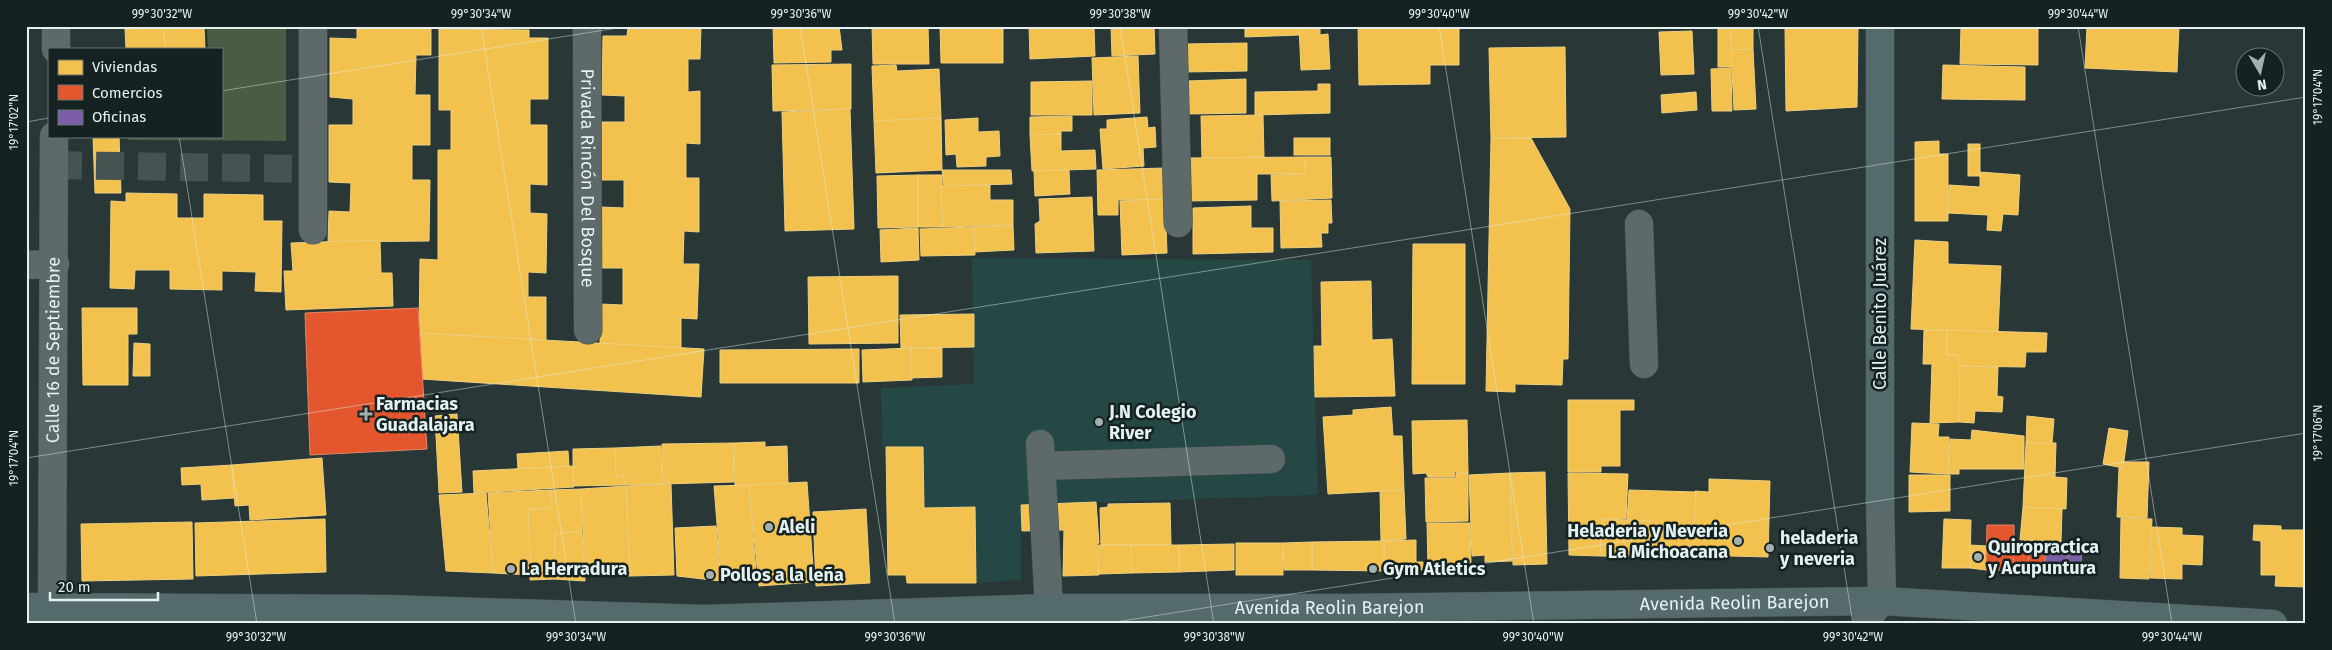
<svg xmlns="http://www.w3.org/2000/svg" width="2332" height="650" font-family="'Fira Sans',sans-serif">
<style>
.built{fill:#254746}
.green{fill:#4c5b44}
.homes{fill:#f2c14e;stroke:#eed07f}
.shops{fill:#e4572e;stroke:#e48668}
.offices{fill:#7b5ea7;stroke:#9a8abd}
.lines{fill:none;stroke-linecap:round;stroke-linejoin:round}
.minor-tunnel{stroke:#455353;stroke-width:28;stroke-dasharray:28 14;stroke-linecap:butt}
.minor-casing{stroke:#485454;stroke-width:29}
.major-casing{stroke:#485454;stroke-width:29}
.minor{stroke:#5e6969;stroke-width:28}
.major{stroke:#546a6d;stroke-width:28}
.ticks{fill:none;stroke:#e3f2f1;stroke-width:1;stroke-opacity:0.45}
.poi-dot{fill:#a2b1b0;stroke:#162221;stroke-width:2}
.labels{text-anchor:middle;stroke-width:5;stroke-linejoin:round;paint-order:stroke}
.street-label{font-size:18px;fill:#e3f2f1;stroke:#162221}
.poi-label{font-size:18px;font-weight:bold;fill:#e3f2f1;stroke:#162221;text-anchor:start}
.neatline{fill:none;stroke:#e3f2f1;stroke-width:2}
.ticks-label{font-size:12px;text-anchor:middle;fill:#e3f2f1}
</style>
<rect width="100%" height="100%" fill="#293737"/>
<!-- built -->
<polygon class="built" points="972,258 1311,260 1318,495 1021,505 1021,580 976,583 924,508 923,447 882,448 881,388 974,384"/>
<!-- green -->
<polygon class="green" points="207,26 286,28 286,141 128,140 128,136 221,136 221,49 208,49"/>
<!-- homes -->
<g class="homes">
<polygon points="357,26 431,26 431,55 416,55 415,95 430,95 430,145 412,145 412,180 430,180 429,241 328,242 329,211 350,212 351,183 329,182 329,125 353,125 353,99 330,97 330,38 357,39"/>
<rect x="659" y="26" width="55" height="1"/>
<polygon points="773,26 839,26 842,50 831,50 831,62 774,63"/>
<polygon points="872,26 928,26 929,64 873,64"/>
<polygon points="940,26 1003,26 1003,63 941,63"/>
<polygon points="1029,26 1094,26 1095,56 1030,59"/>
<polygon points="1111,26 1154,26 1155,54 1112,56"/>
<polygon points="1245,26 1299,26 1299,35 1245,37"/>
<polygon points="1299,26 1320,26 1320,35 1328,34 1330,69 1301,70"/>
<polygon points="1358,26 1459,26 1459,65 1430,65 1430,84 1359,85"/>
<polygon points="1718,26 1731,26 1732,67 1718,67"/>
<polygon points="1731,26 1753,26 1753,49 1731,50"/>
<polygon points="1811,26 1860,26 1860,28 1811,27"/>
<polygon points="1961,26 2038,26 2038,65 1960,64"/>
<polygon points="2087,26 2179,26 2177,72 2085,68"/>
<polygon points="204,27 205,49 126,49 125,29"/>
<polygon points="628,27 701,27 700,59 688,59 688,92 700,91 700,144 686,143 686,178 699,178 699,232 684,231 683,264 699,264 697,319 681,318 681,348 600,344 600,304 623,305 623,268 600,268 601,207 624,208 624,180 601,180 602,122 625,122 625,96 602,95 603,36 627,36"/>
<polygon points="1785,28 1858,28 1857,107 1786,111"/>
<polygon points="439,29 529,30 529,38 548,38 548,99 530,99 530,125 547,125 547,185 530,184 530,213 547,214 546,273 528,272 528,297 546,297 546,340 419,333 420,259 438,260 438,150 451,150 451,110 439,110"/>
<polygon points="1692,31 1694,74 1661,75 1659,32"/>
<polygon points="1247,43 1247,71 1185,72 1184,44"/>
<polygon points="1565,47 1566,137 1491,138 1489,48"/>
<polygon points="1753,49 1756,109 1734,110 1731,50"/>
<polygon points="1138,56 1140,113 1094,115 1092,58"/>
<polygon points="851,64 851,109 773,111 772,65"/>
<polygon points="896,65 897,71 939,69 941,118 874,121 872,66"/>
<polygon points="1943,65 2025,67 2025,100 1942,99"/>
<polygon points="1731,68 1732,111 1712,111 1711,69"/>
<polygon points="1246,79 1246,113 1188,114 1187,81"/>
<polygon points="1092,81 1092,115 1031,115 1031,82"/>
<polygon points="1318,84 1330,84 1330,113 1255,115 1255,92 1318,91"/>
<polygon points="1696,92 1697,110 1662,113 1661,95"/>
<polygon points="850,109 854,229 785,231 782,112"/>
<polygon points="1263,115 1264,157 1202,158 1201,116"/>
<polygon points="1072,116 1072,131 1061,131 1061,134 1030,135 1030,117"/>
<polygon points="1147,117 1148,128 1155,127 1156,147 1143,148 1144,166 1103,169 1100,129 1107,129 1107,120"/>
<polygon points="941,118 942,170 876,173 874,121"/>
<polygon points="978,118 978,132 999,131 1000,156 986,157 986,166 957,167 956,154 946,155 945,120"/>
<polygon points="1061,134 1061,151 1095,150 1096,169 1032,171 1030,135"/>
<polygon points="93,136 119,136 121,193 95,193"/>
<rect x="1294" y="138" width="36" height="17"/>
<polygon points="1491,138 1531,138 1570,209 1568,359 1563,359 1562,385 1515,384 1515,392 1486,391"/>
<polygon points="1939,141 1939,154 1948,154 1948,221 1915,221 1915,142"/>
<rect x="1968" y="144" width="12" height="32"/>
<polygon points="1305,157 1331,157 1332,198 1272,201 1271,175 1305,174"/>
<polygon points="1305,157 1305,174 1257,174 1257,200 1188,201 1188,158"/>
<polygon points="1164,168 1165,199 1118,200 1118,215 1098,215 1097,170"/>
<polygon points="942,170 1011,170 1012,184 944,186"/>
<polygon points="1069,170 1070,194 1035,196 1034,171"/>
<polygon points="1980,172 2020,175 2018,215 2003,214 2001,231 1987,230 1988,215 1948,213 1949,185 1980,187"/>
<polygon points="918,175 918,227 878,228 877,176"/>
<polygon points="918,175 942,175 943,227 918,227"/>
<polygon points="990,185 990,200 1013,200 1013,225 943,227 941,186"/>
<polygon points="126,193 177,194 177,218 204,218 204,194 263,195 263,221 282,221 281,292 255,291 256,272 222,271 222,290 170,289 170,270 135,270 134,289 110,288 111,201 126,202"/>
<polygon points="1092,197 1094,251 1036,253 1035,224 1040,221 1039,199"/>
<polygon points="1165,199 1167,253 1122,255 1120,201"/>
<polygon points="1331,200 1332,223 1328,223 1328,233 1321,233 1322,247 1281,248 1280,201"/>
<polygon points="1251,206 1251,228 1273,228 1273,252 1193,254 1193,208"/>
<polygon points="1013,225 1014,250 974,252 974,227"/>
<polygon points="974,227 975,255 921,256 920,229"/>
<polygon points="918,228 919,260 881,262 880,230"/>
<polygon points="380,240 381,273 392,273 393,306 286,310 284,271 293,271 291,243"/>
<polygon points="1915,240 1948,242 1948,264 2001,266 1998,332 1911,329"/>
<polygon points="1413,244 1465,244 1465,384 1412,384"/>
<polygon points="898,276 898,343 809,344 808,277"/>
<polygon points="1371,281 1372,340 1392,339 1395,396 1315,397 1314,346 1322,346 1321,282"/>
<polygon points="82,308 137,308 137,334 128,334 128,385 83,385"/>
<polygon points="974,314 974,347 901,348 900,315"/>
<polygon points="1924,330 1947,330 1947,355 1958,355 1960,366 1959,422 1930,423 1932,364 1923,364"/>
<polygon points="1947,330 2047,333 2046,352 2026,352 2025,367 1960,366 1958,355 1947,355"/>
<polygon points="419,333 704,349 701,397 421,379"/>
<polygon points="134,343 150,344 150,376 133,376"/>
<polygon points="911,348 912,380 863,382 862,350"/>
<polygon points="911,348 942,348 942,377 911,378"/>
<polygon points="859,349 859,383 720,383 720,350"/>
<polygon points="1960,366 1998,367 1997,396 2003,397 2002,412 1975,411 1974,423 1959,422"/>
<polygon points="1568,400 1634,400 1634,410 1620,410 1620,466 1601,466 1601,472 1568,472"/>
<polygon points="1391,407 1393,436 1402,436 1404,490 1328,494 1323,417 1353,415 1353,410"/>
<polygon points="457,414 462,492 439,493 435,416"/>
<polygon points="2027,416 2054,419 2052,444 2026,443"/>
<polygon points="1467,420 1468,473 1454,472 1455,477 1428,477 1426,473 1413,474 1412,421"/>
<polygon points="1912,423 1939,424 1938,437 1949,437 1948,474 1910,472"/>
<polygon points="2109,428 2128,431 2123,468 2103,464"/>
<polygon points="1972,430 2024,436 2024,469 1959,469 1959,474 1948,474 1950,439 1971,440"/>
<polygon points="765,442 765,447 787,446 788,484 735,486 734,443"/>
<polygon points="734,443 734,482 662,484 662,444"/>
<polygon points="2026,443 2056,443 2055,477 2067,478 2066,509 2023,507"/>
<polygon points="661,446 662,484 624,485 624,476 616,477 615,448"/>
<polygon points="886,447 923,447 924,508 975,507 976,583 907,583 906,575 888,575"/>
<polygon points="615,448 616,477 624,476 624,485 573,486 573,449"/>
<polygon points="568,451 569,466 518,469 517,454"/>
<polygon points="322,458 326,515 250,520 249,505 235,506 232,465"/>
<polygon points="2123,462 2149,462 2147,518 2117,517 2119,468 2123,468"/>
<polygon points="232,465 234,498 202,500 201,484 182,485 181,468"/>
<polygon points="573,466 574,487 474,493 473,471"/>
<polygon points="1545,472 1547,564 1513,565 1510,473"/>
<polygon points="1456,473 1468,473 1468,521 1426,522 1425,478 1456,478"/>
<polygon points="1510,473 1512,561 1485,562 1485,555 1472,556 1469,475"/>
<polygon points="1568,473 1628,474 1626,519 1602,519 1600,556 1569,555"/>
<polygon points="1909,475 1950,475 1950,511 1909,512"/>
<polygon points="1709,479 1770,481 1768,557 1693,555 1695,491 1709,492"/>
<polygon points="807,482 814,582 759,586 749,485"/>
<polygon points="671,484 674,575 630,576 626,486"/>
<polygon points="749,485 756,571 721,574 714,486"/>
<polygon points="626,486 630,576 585,574 581,489"/>
<polygon points="581,489 582,532 555,533 555,579 530,580 528,509 552,508 550,490"/>
<polygon points="550,490 552,508 528,509 531,575 493,573 488,493"/>
<polygon points="1404,490 1406,539 1381,541 1380,491"/>
<polygon points="1629,490 1696,492 1693,558 1649,557 1650,521 1627,520"/>
<polygon points="486,493 493,573 446,571 439,495"/>
<polygon points="1096,502 1099,543 1097,544 1099,575 1063,576 1064,530 1022,531 1021,505"/>
<polygon points="1170,503 1171,545 1101,545 1100,508 1108,507 1108,504"/>
<polygon points="2023,507 2062,509 2061,542 2020,540"/>
<polygon points="866,509 870,583 816,586 813,512"/>
<polygon points="2121,518 2152,519 2149,579 2120,578"/>
<polygon points="325,519 326,572 196,576 195,523"/>
<polygon points="1602,519 1650,521 1649,557 1600,556"/>
<polygon points="1944,519 1971,520 1970,568 1942,568"/>
<polygon points="192,522 193,579 82,581 81,524"/>
<polygon points="1427,523 1470,523 1471,563 1465,563 1465,568 1428,568"/>
<polygon points="2254,525 2281,526 2281,530 2306,530 2306,587 2275,586 2276,575 2261,575 2261,541 2253,540"/>
<polygon points="716,526 721,581 677,576 675,528"/>
<polygon points="2152,527 2182,528 2182,535 2203,536 2202,565 2182,564 2182,579 2150,578"/>
<polygon points="582,532 585,581 554,579 555,533"/>
<polygon points="1416,540 1416,562 1423,562 1423,570 1384,571 1384,541"/>
<polygon points="1384,541 1384,571 1312,570 1312,542"/>
<polygon points="1312,542 1312,570 1284,570 1283,543"/>
<rect x="1236" y="543" width="47" height="32"/>
<polygon points="1234,544 1234,570 1179,572 1179,545"/>
<polygon points="1098,545 1131,545 1132,573 1099,574"/>
<polygon points="1131,545 1179,545 1179,572 1132,573"/>
<polygon points="1970,545 1987,546 1986,570 1970,568"/>
</g>
<!-- shops -->
<g class="shops">
<polygon points="418,308 427,449 310,455 305,313"/>
<polygon points="1987,525 2014,525 2014,570 1986,570"/>
<polygon points="2014,543 2029,543 2028,570 2013,569"/>
<polygon points="2029,543 2046,543 2044,572 2028,572"/>
</g>
<!-- offices -->
<g class="offices">
<polygon points="2047,545 2068,547 2065,574 2044,572"/>
<polygon points="2069,545 2082,546 2080,576 2067,575"/>
</g>
<g class="lines">
<!-- minor-tunnel -->
<polyline class="minor-tunnel" points="54,165 312,169"/>
<defs>
<g id="minor">
<path id="s1" d="M587 26 588 330"/>
<polyline points="1173,26 1178,223"/>
<polyline points="56,49 56,26"/>
<polyline points="1639,224 1644,364"/>
<polyline points="313,230 313,26"/>
<polyline points="26,265 55,264"/>
<polyline points="1040,444 1049,608"/>
<polyline points="1042,466 1271,459"/>
<path id="s2" d="M52 624 54 136"/>
<polyline points="1867,624 1867,618 1882,601 1880,499"/>
</g>
<g id="major">
<polyline points="1880,499 1880,26"/>
<path id="s3" d="M26 607 386 609 704 619 1049 608H1347L1882 601 2273 624"/>
</g>
</defs>
<!-- minor casing -->
<use href="#minor" class="minor-casing"/>
<!-- major casing -->
<use href="#major" class="major-casing"/>
<!-- minor -->
<use href="#minor" class="minor"/>
<!-- major -->
<use href="#major" class="major"/>
</g>
<!-- ticks -->
<path class="ticks" d="M162 26 166 49M481 26 576 624M800 26 895 624M1120 26 1214 624M1439 26 1534 624M1758 26 1853 624M2078 26 2172 624M221 91 630 26M26 122 49 118M179 136 257 624M26 458 2306 97M1103 624 2306 433"/>
<!-- markers -->
<g class="poi-dot">
<path d="M363.5 406.5h5v5h5v5h-5v5h-5v-5h-5v-5h5z"/>
<circle cx="1099" cy="422" r="5"/>
<circle cx="769" cy="527" r="5"/>
<circle cx="1738" cy="541" r="5"/>
<circle cx="1770" cy="548" r="5"/>
<circle cx="1978" cy="557" r="5"/>
<circle cx="511" cy="569" r="5"/>
<circle cx="1373" cy="569" r="5"/>
<circle cx="710" cy="575" r="5"/>
</g>
<g class="labels">
<!-- street labels -->
<g class="street-label">
<text dy="6" stroke="none"><textPath href="#s1" startOffset="152">Privada Rincón Del Bosque</textPath></text>
<text transform="translate(1880 314) rotate(-90)" y="6">Calle Benito Juárez</text>
<text dy="6" stroke="none"><textPath href="#s2" startOffset="274">Calle 16 de Septiembre</textPath></text>
<text dy="6" stroke="none"><textPath href="#s3" startOffset="1709">Avenida Reolin Barejon</textPath></text>
<text dy="6" stroke="none"><textPath href="#s3" startOffset="1304">Avenida Reolin Barejon</textPath></text>
</g>
<!-- poi labels -->
<g class="poi-label">
<text x="376" y="410">Farmacias<tspan x="376" dy="21">Guadalajara</tspan></text>
<text x="1109" y="418">J.N Colegio<tspan x="1109" dy="21">River</tspan></text>
<text x="779" y="533">Aleli</text>
<text x="1728" y="537" text-anchor="end">Heladeria y Neveria<tspan x="1728" dy="21">La Michoacana</tspan></text>
<text x="1780" y="544">heladeria<tspan x="1780" dy="21">y neveria</tspan></text>
<text x="1988" y="553">Quiropractica<tspan x="1988" dy="21">y Acupuntura</tspan></text>
<text x="521" y="575">La Herradura</text>
<text x="1383" y="575">Gym Atletics</text>
<text x="720" y="581">Pollos a la leña</text>
</g>
</g>
<!-- border -->
<rect width="2332" height="650" fill="none" stroke="#162221" stroke-width="55"/>
<!-- legend -->
<rect x="48" y="48" width="175" height="90" fill="#162221" stroke="#687574"/>
<rect x="58" y="60" width="25" height="15" fill="#f2c14e" stroke="#687574"/>
<text x="92" y="72" font-size="15" fill="#e3f2f1">Viviendas</text>
<rect x="58" y="85" width="25" height="15" fill="#e4572e" stroke="#687574"/>
<text x="92" y="98" font-size="15" fill="#e3f2f1">Comercios</text>
<rect x="58" y="110" width="25" height="15" fill="#7b5ea7" stroke="#687574"/>
<text x="92" y="122" font-size="15" fill="#e3f2f1">Oficinas</text>
<!-- north arrow -->
<g transform="translate(2260 72) rotate(171)"><circle r="24" fill="#162221" stroke="#687574"/>
<path d="M0-4L9 19L0 12L-9 19Z" fill="#a2b1b0"/>
<text y="-8" font-size="14" font-weight="bold" text-anchor="middle" fill="#e3f2f1">N</text>
</g>
<!-- scale -->
<path d="M50 592v8h108v-8" fill="none" stroke="#e3f2f1" stroke-width="2.5"/>
<text x="58" y="592" font-size="15" fill="#e3f2f1" stroke="#162221" stroke-width="4" paint-order="stroke">20 m</text>
<rect x="28" y="28" width="2276" height="594" class="neatline"/>
<g class="ticks-label">
<text x="162" y="18">99°30'32"W</text>
<text x="481" y="18">99°30'34"W</text>
<text x="801" y="18">99°30'36"W</text>
<text x="1120" y="18">99°30'38"W</text>
<text x="1439" y="18">99°30'40"W</text>
<text x="1758" y="18">99°30'42"W</text>
<text x="2078" y="18">99°30'44"W</text>
<text transform="translate(2318 97) rotate(-90)" y="4">19°17'04"N</text>
<text transform="translate(14 122) rotate(-90)" y="4">19°17'02"N</text>
<text transform="translate(2318 433) rotate(-90)" y="4">19°17'06"N</text>
<text transform="translate(14 458) rotate(-90)" y="4">19°17'04"N</text>
<text x="256" y="641">99°30'32"W</text>
<text x="576" y="641">99°30'34"W</text>
<text x="895" y="641">99°30'36"W</text>
<text x="1214" y="641">99°30'38"W</text>
<text x="1533" y="641">99°30'40"W</text>
<text x="1853" y="641">99°30'42"W</text>
<text x="2172" y="641">99°30'44"W</text>
</g>
</svg>
